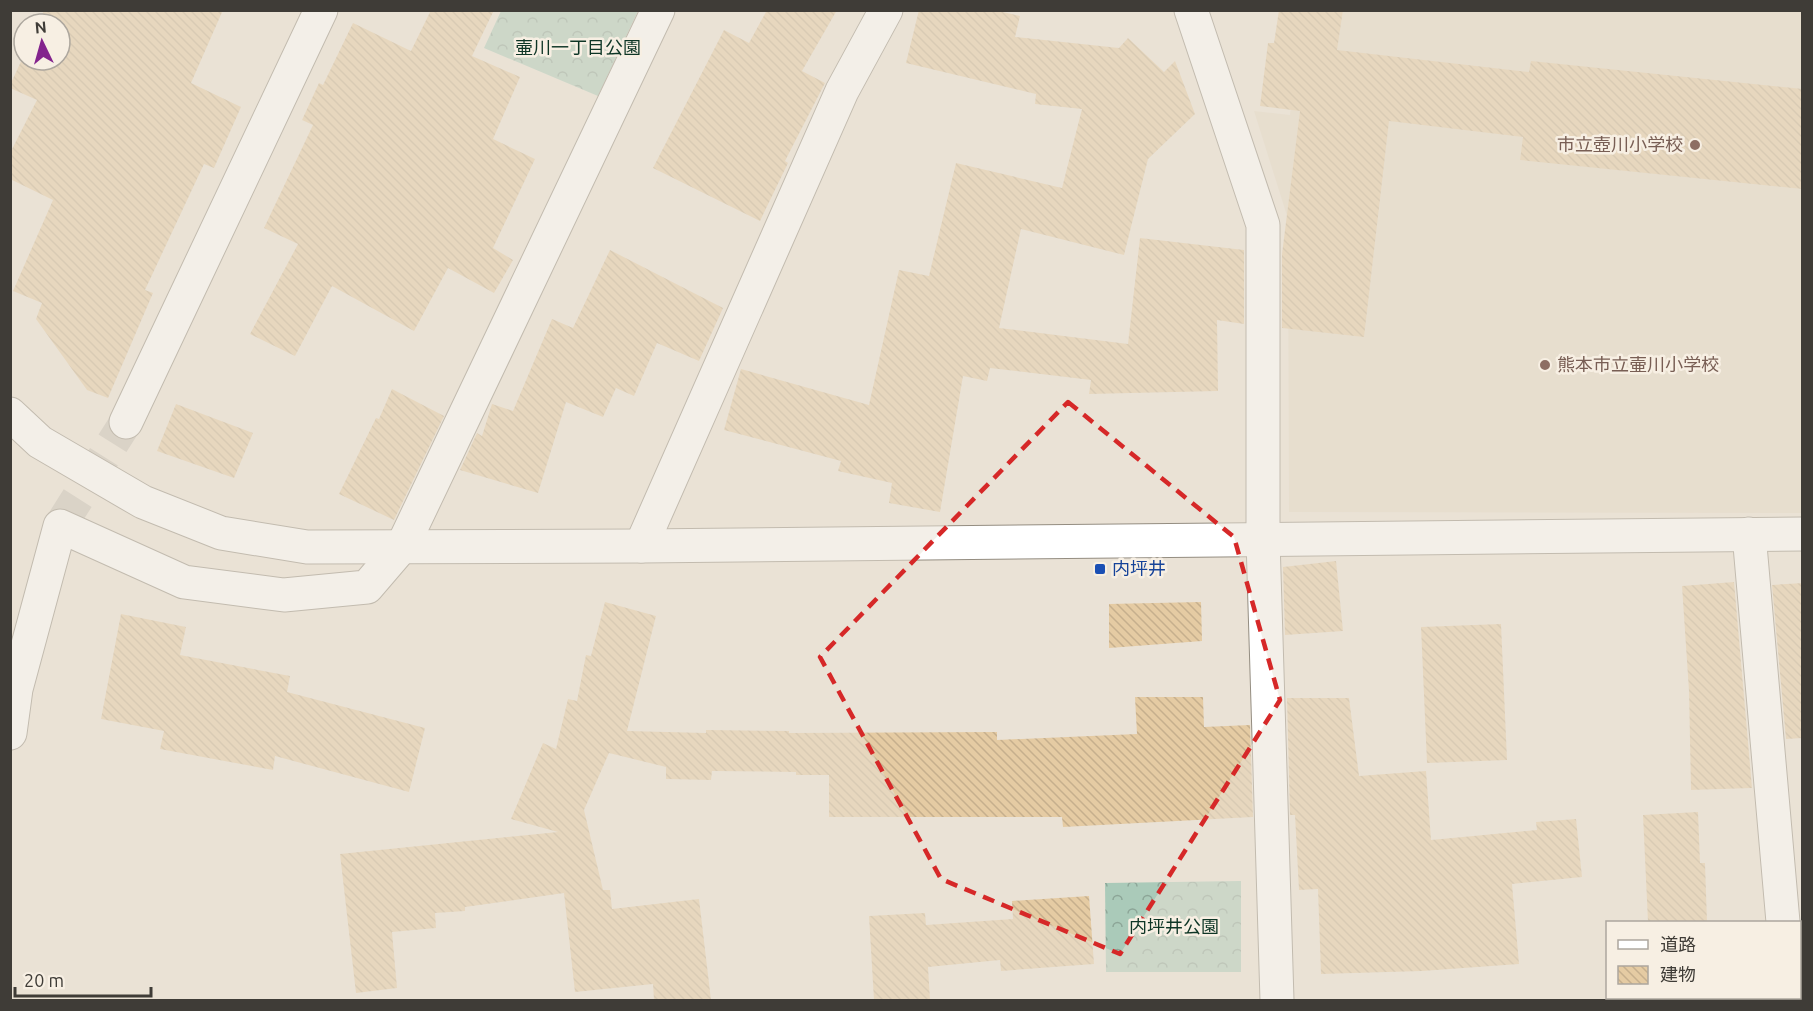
<svg xmlns="http://www.w3.org/2000/svg" width="1813" height="1011" font-family="Ubuntu,'Noto Sans JP',sans-serif">
<style>
.built{fill:#e5d9c6}
.forest{fill:url(#forest-crowns)}
.building{fill:url(#building-back-hatch)}
.lines{fill:none;stroke-linecap:round;stroke-linejoin:round}
.minor-tunnel{stroke:#c8c1b6;stroke-width:33;stroke-dasharray:33 16;stroke-linecap:butt}
.minor-casing{stroke:#948d81;stroke-width:35}
.tertiary-casing{stroke:#948d81;stroke-width:35}
.minor{stroke:#fff;stroke-width:33}
.tertiary{stroke:#fff;stroke-width:33}
.marked{fill:none;stroke:#d62828;stroke-width:4.5;stroke-dasharray:12 8;stroke-linejoin:round}
.education-dot{fill:#8d6e63;stroke:#f7efe3;stroke-width:2}
.transit-dot{fill:#1a4fb4;stroke:#f7efe3;stroke-width:2}
.labels{text-anchor:middle;stroke-width:5;stroke-linejoin:round;paint-order:stroke}
.park-label{font-size:18px;fill:#0e3626;stroke:#f7efe3}
.education-label{font-size:18px;fill:#785e54;stroke:#f7efe3;text-anchor:end}
.transit-label{font-size:18px;fill:#164399;stroke:#f7efe3;text-anchor:start}
</style>
<defs>
<pattern id="forest-crowns" width="20" height="18" patternUnits="userSpaceOnUse" patternTransform="scale(1.5)"><rect width="20" height="18" fill="#aacab9"/><path d="M2 6a3 3 0 1 1 6 0M12 15a3 3 0 1 1 6 0" fill="none" stroke="#8ca597"/></pattern>
<pattern id="building-back-hatch" width="6" height="6" patternUnits="userSpaceOnUse" patternTransform="scale(1.5)"><rect width="6" height="6" fill="#e5cba3"/><path d="M-1 5l2 2M0 0l6 6M5-1l2 2" fill="none" stroke="#c6af8d"/></pattern>
</defs>
<rect width="100%" height="100%" fill="#eae2d6"/>
<!-- built -->
<polygon class="built" points="1302,11 1802,11 1802,513 1289,512 1288,219 1254,111 1290,115"/>
<!-- forest -->
<g class="forest">
<polygon points="501,11 501,10 638,11 598,96 484,48"/>
<polygon points="1241,881 1241,972 1106,972 1105,883"/>
</g>
<!-- building -->
<g class="building">
<polygon points="44,10 223,10 191,83 241,107 214,168 204,164 145,290 153,293 108,398 87,390 36,319 42,303 13,291 53,200 10,179 10,153 37,100 10,88 10,85 24,55 24,60 60,60 60,24 38,24"/>
<polygon points="431,10 494,10 472,56 520,77 493,139 535,159 493,248 513,260 494,293 448,268 414,331 332,286 295,356 250,334 298,244 264,228 313,125 302,120 319,83 323,85 353,23 411,51"/>
<polygon points="767,10 837,10 802,71 825,83 785,161 788,163 760,221 653,168 724,30 749,43"/>
<polygon points="919,10 994,10 1020,16 1015,37 1119,48 1128,38 1164,72 1175,61 1195,114 1148,159 1124,255 1021,229 999,328 1128,344 1140,238 1244,250 1244,324 1217,320 1218,391 1089,394 1091,380 990,368 987,381 963,376 940,512 889,503 892,483 838,471 841,461 724,430 741,369 869,405 899,270 929,276 956,163 1062,188 1082,109 1035,104 1036,94 906,63"/>
<polygon points="1279,10 1343,10 1337,50 1529,72 1531,61 1803,89 1803,189 1520,160 1523,137 1389,121 1364,337 1282,328 1282,254 1300,111 1260,106 1268,43 1274,43"/>
<polygon points="610,250 723,308 699,361 657,343 634,396 616,388 603,417 566,402 538,493 460,470 477,433 482,436 492,404 513,411 552,319 573,328"/>
<polygon points="392,389 444,416 394,520 339,494 376,418 379,419"/>
<polygon points="176,404 253,433 234,478 157,451"/>
<polygon points="1336,561 1343,631 1285,635 1283,567"/>
<polygon points="1734,582 1752,788 1691,790 1689,691 1682,586"/>
<polygon points="1803,583 1803,738 1786,739 1772,585"/>
<polygon points="605,602 656,616 627,731 706,733 706,730 789,731 789,733 997,732 997,740 1137,734 1135,697 1203,697 1204,727 1250,725 1253,817 1063,827 1062,817 829,817 829,775 796,775 796,772 712,771 711,780 666,779 666,767 609,753 584,810 603,890 610,890 612,909 699,899 711,1000 654,1000 653,984 575,992 564,893 465,907 465,911 435,913 436,928 392,932 397,988 356,993 340,854 558,832 511,819 543,743 556,749 568,699 577,701 586,655 591,656"/>
<polygon points="1201,602 1202,641 1109,648 1109,604"/>
<polygon points="121,614 186,627 180,655 290,676 287,692 425,728 409,792 275,756 273,770 160,749 164,731 101,719"/>
<polygon points="1501,624 1507,760 1427,763 1421,627"/>
<polygon points="1287,698 1349,698 1359,776 1426,771 1431,840 1537,830 1536,822 1576,819 1582,877 1512,884 1519,964 1422,971 1321,974 1318,889 1299,890 1295,815 1290,815"/>
<polygon points="1698,812 1700,863 1705,863 1707,922 1648,922 1643,815"/>
<polygon points="1089,896 1094,964 1001,971 1000,960 928,967 930,1000 874,1000 869,916 925,913 926,925 1013,919 1012,901"/>
</g>
<g class="lines">
<!-- minor-tunnel -->
<polyline class="minor-tunnel" points="60,526 126,422"/>
<defs>
<g id="minor">
<polyline points="1191,10 1263,225 1263,540 1277,1000"/>
<polyline points="126,422 321,10"/>
<polyline points="1749,534 1783,922"/>
<polyline points="641,546 842,91 886,10"/>
<polyline points="10,733 16,689 60,526 184,582 284,595 367,587 403,545 658,10"/>
<polyline points="1790,998 1790,1000"/>
</g>
<polyline id="tertiary" points="10,414 40,442 143,502 221,533 307,547 641,546 1802,534"/>
</defs>
<!-- minor casing -->
<use href="#minor" class="minor-casing"/>
<!-- tertiary casing -->
<use href="#tertiary" class="tertiary-casing"/>
<!-- minor -->
<use href="#minor" class="minor"/>
<!-- tertiary -->
<use href="#tertiary" class="tertiary"/>
</g>
<!-- marked area -->
<path d="M0 0H1813V1011H0ZM1068 402 1234 537 1280 700 1120 954 941 879 820 657Z" fill="#eae2d6" fill-opacity=".55" fill-rule="evenodd"/>
<path class="marked" d="M1068 402 1234 537 1280 700 1120 954 941 879 820 657Z"/>
<!-- markers -->
<g class="education-dot">
<circle cx="1695" cy="145" r="6"/>
<circle cx="1545" cy="365" r="6"/>
</g>
<rect class="transit-dot" x="1094" y="563" width="12" height="12" rx="3"/>
<g class="labels">
<!-- park labels -->
<g class="park-label">
<text x="578" y="54">壷川一丁目公園</text>
<text x="1174" y="933">内坪井公園</text>
</g>
<!-- education labels -->
<g class="education-label">
<text x="1683" y="151">市立壺川小学校</text>
<text x="1557" y="371" text-anchor="start">熊本市立壷川小学校</text>
</g>
<!-- transit labels -->
<g class="transit-label">
<text x="1112" y="575">内坪井</text>
</g>
</g>
<!-- border -->
<rect width="1813" height="1011" fill="none" stroke="#3f3c37" stroke-width="24"/>
<!-- legend -->
<rect x="1606" y="921" width="195" height="78" fill="#f7efe3" stroke="#ada79e" stroke-width="1.5"/>
<rect x="1618" y="940" width="30" height="9" fill="#ffffff" stroke="#ada79e" stroke-width="1.5"/>
<text x="1660" y="951" font-size="18" fill="#3f3c37">道路</text>
<rect x="1618" y="966" width="30" height="18" fill="url(#building-back-hatch)" stroke="#ada79e" stroke-width="1.5"/>
<text x="1660" y="981" font-size="18" fill="#3f3c37">建物</text>
<!-- north arrow -->
<g transform="translate(42 42) rotate(355)"><circle r="28" fill="#f7efe3" stroke="#ada79e" stroke-width="1.5"/>
<path d="M0-4.5L10 22L0 15L-10 22Z" fill="#83238d"/>
<text y="-9" font-size="16" font-weight="bold" text-anchor="middle" fill="#3f3c37">N</text>
</g>
<!-- scale -->
<path d="M15 987v9h136v-9" fill="none" stroke="#3f3c37" stroke-width="3"/>
<text x="24" y="987" font-size="18" fill="#3f3c37" stroke="#f7efe3" stroke-width="4.5" paint-order="stroke">20 m</text>
</svg>
